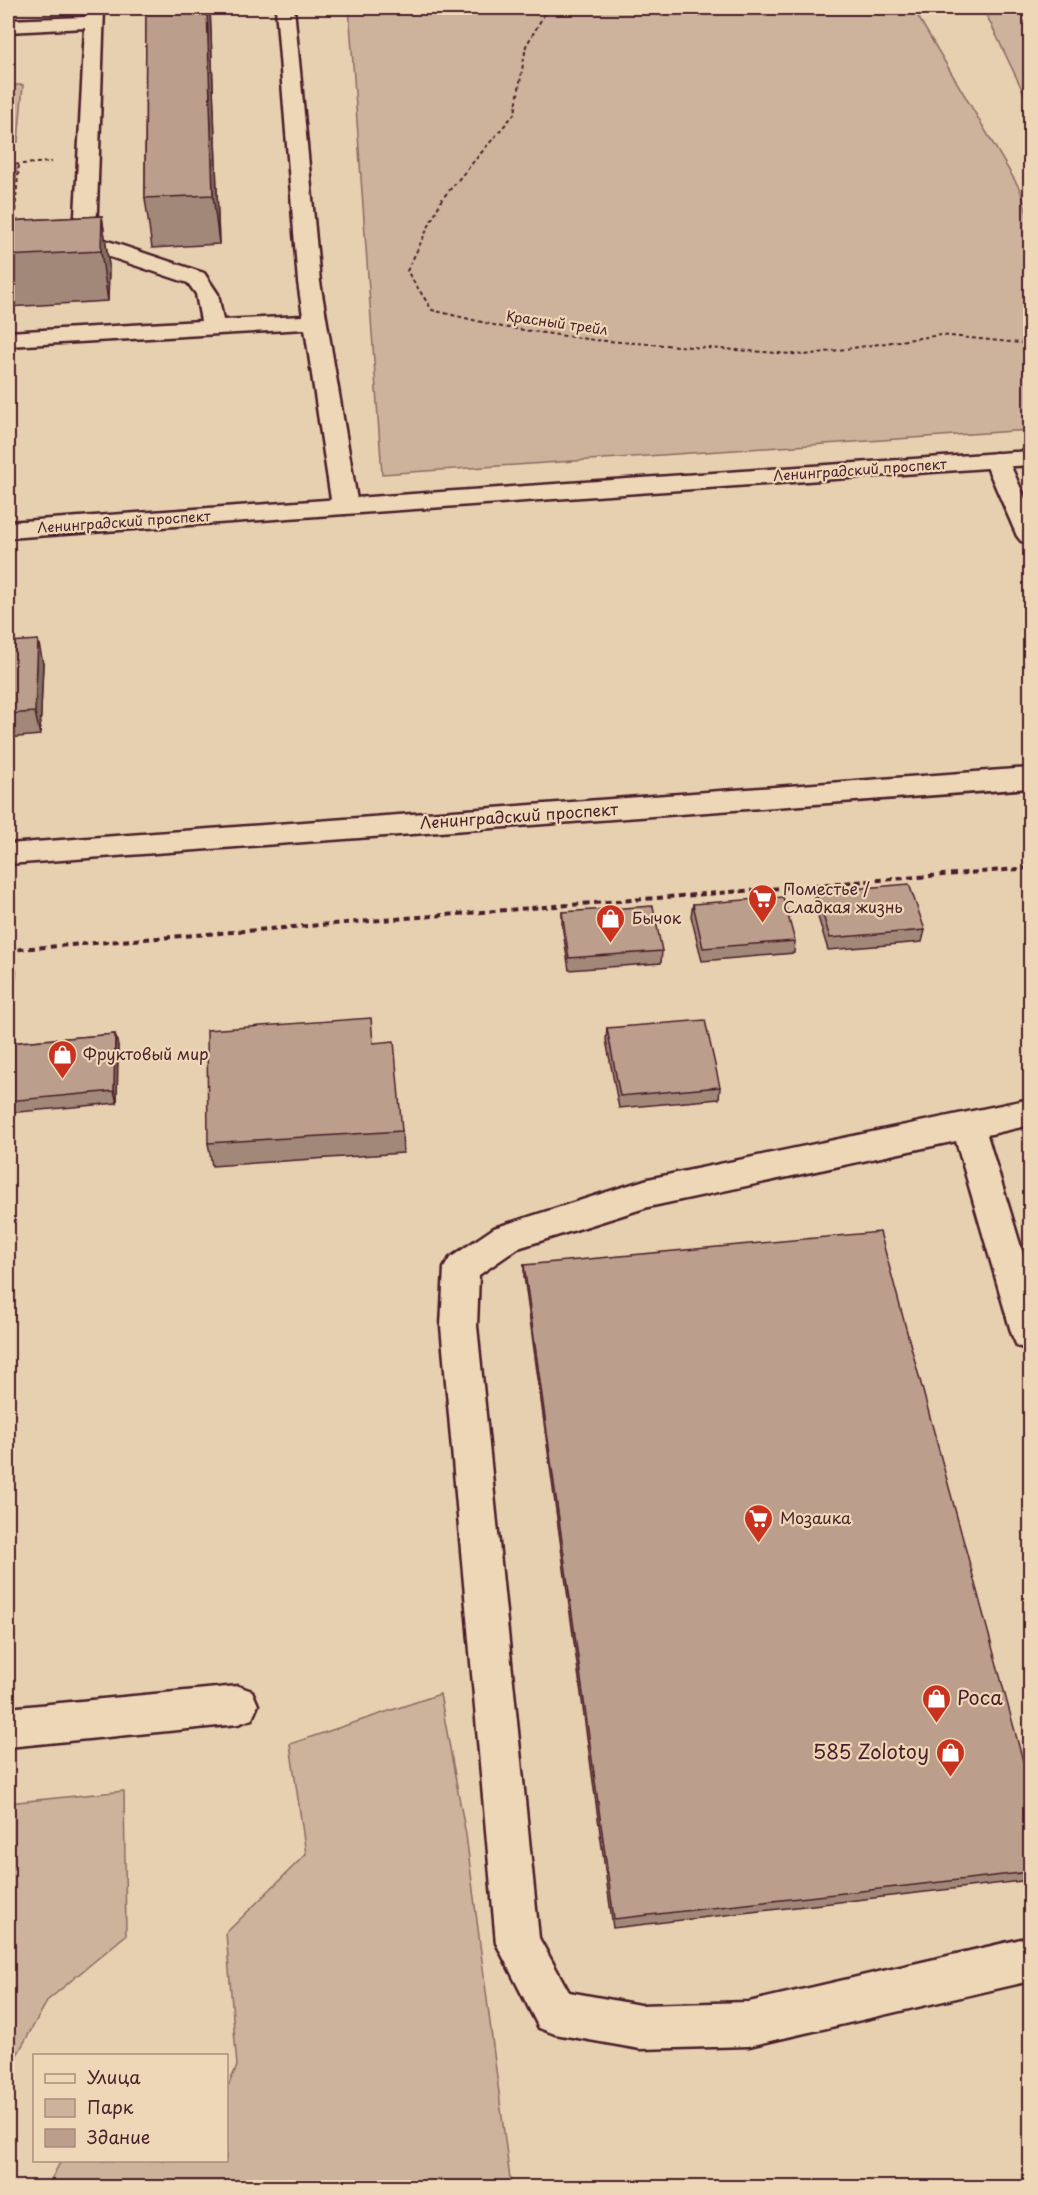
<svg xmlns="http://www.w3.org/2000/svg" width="1038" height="2195" font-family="'Playpen Sans',sans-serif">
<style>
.green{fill:#cdb39b;stroke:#8c6963;stroke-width:1.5}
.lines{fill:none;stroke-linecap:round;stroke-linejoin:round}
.minor-casing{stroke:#4a1f2b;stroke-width:5}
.major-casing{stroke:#4a1f2b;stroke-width:5}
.path-far1{stroke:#4a1f2b;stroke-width:2;stroke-dasharray:4 3;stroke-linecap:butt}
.path{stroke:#4a1f2b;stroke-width:4;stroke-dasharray:6 4.5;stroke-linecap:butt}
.minor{fill:#eed7b6;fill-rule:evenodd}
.major{fill:#eed7b6;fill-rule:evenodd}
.wall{fill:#a18878;stroke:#4a1f2b;stroke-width:1.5}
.shaded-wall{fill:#836f61;stroke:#4a1f2b;stroke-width:1.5}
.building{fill:#bb9e8b;stroke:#4a1f2b;stroke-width:1.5}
.labels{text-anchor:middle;stroke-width:4.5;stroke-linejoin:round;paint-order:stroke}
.far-street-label{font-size:14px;fill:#4a1f2b;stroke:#eed7b6}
.street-label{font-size:16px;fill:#4a1f2b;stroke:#eed7b6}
.poi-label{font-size:16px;fill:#4a1f2b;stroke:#eed7b6;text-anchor:start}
.near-poi-label{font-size:20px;fill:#4a1f2b;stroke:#eed7b6;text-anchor:start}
</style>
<rect width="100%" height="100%" fill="#e7d0b0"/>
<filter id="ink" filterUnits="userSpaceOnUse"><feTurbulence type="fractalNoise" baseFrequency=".0167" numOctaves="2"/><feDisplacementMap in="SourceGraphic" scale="12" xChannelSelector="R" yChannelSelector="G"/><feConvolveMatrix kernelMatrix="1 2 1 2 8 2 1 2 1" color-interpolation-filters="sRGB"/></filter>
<g filter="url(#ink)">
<!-- green -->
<g class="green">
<polygon points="349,8 913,8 1020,189 1030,224 1030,430 382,474"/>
<polygon points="980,8 1030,8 1030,106 987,16"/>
<polygon points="8,85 23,85 18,142 8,142"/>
<polygon points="8,168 17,168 11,231 8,231"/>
<polygon points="440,1694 466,1835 511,2187 47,2187 61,2161 226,2160 227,2088 237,2066 226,1933 306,1854 290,1744"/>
<polygon points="124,1791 126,1935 48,2000 8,2071 8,1803"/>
</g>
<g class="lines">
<defs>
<g id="minor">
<polygon points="86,8 104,8 96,237 204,273 218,294 223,320 303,316 298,282 276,8 294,8 320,282 358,506 354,511 345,514 336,511 332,506 305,329 8,346 8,332 201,321 196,294 188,283 83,248 8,251 8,238 74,235 85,28 8,32 8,20 85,17"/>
<polygon points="996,453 1005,455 1008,460 1030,509 1030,544 1021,541 1017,536 984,460 987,455"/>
<polygon points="1030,1099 1030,1125 987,1135 1030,1277 1030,1350 1017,1346 1012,1335 956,1141 648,1207 518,1248 479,1275 477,1326 539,1938 569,1992 640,2005 749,2002 1030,1937 1030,1981 749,2046 640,2049 555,2034 539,2028 496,1943 441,1326 444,1268 450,1258 494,1228 648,1179"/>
<polygon points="238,1686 252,1691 258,1705 252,1719 238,1724 8,1747 8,1708"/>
</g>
<g id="major">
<polygon points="1030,451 1030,465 8,538 8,522"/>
<polygon points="1030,768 1030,788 8,864 8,844"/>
</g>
</defs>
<!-- minor casing -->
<use href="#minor" class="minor-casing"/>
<!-- major casing -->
<use href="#major" class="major-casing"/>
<!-- path-far1 -->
<g class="path-far1">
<polyline points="548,8 526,46 515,113 442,199 407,271 432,310 502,327 594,340 805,355 940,335 1030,344"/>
<polyline points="8,165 52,162"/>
<polyline points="15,211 19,164"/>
</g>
<!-- path -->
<polyline class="path" points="8,950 1030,868"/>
<!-- minor -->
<use href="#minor" class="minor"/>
<!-- major -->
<use href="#major" class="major"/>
</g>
<!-- wall -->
<g class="wall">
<polygon points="146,8 210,8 219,244 152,248 145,198"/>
<polygon points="102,216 109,266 108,301 8,307 8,221"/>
<polygon points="8,642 43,663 40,735 8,738"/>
<polygon points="816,892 925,930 922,942 828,950 814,904"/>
<polygon points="693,904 795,941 794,953 702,961 691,916"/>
<polygon points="562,912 662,951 661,963 569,970 562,925"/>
<polygon points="8,959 16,970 13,1016 8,1017"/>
<polygon points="607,1028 720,1087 719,1099 619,1108 606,1040"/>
<polygon points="115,1034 118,1046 117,1103 8,1113 8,1043"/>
<polygon points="373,1043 402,1131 403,1153 212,1166 208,1143"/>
<polygon points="524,1265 1030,1787 1030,1880 613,1928 524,1276"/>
</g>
<!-- shaded-wall -->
<g class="shaded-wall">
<polygon points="207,8 210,8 219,244 213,195"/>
<polygon points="102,216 109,266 108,301 101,251"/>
<polygon points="38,640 43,663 40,735 35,712"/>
<polygon points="12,958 16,970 13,1016 10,1004"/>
<polygon points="115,1034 118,1046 117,1103 114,1091"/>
</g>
<!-- building -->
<g class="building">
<polygon points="146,8 207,8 213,195 145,198"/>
<polygon points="102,216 101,251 8,256 8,221"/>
<polygon points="38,640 35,712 8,714 8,642"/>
<polygon points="909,884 925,930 830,938 816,892"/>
<polygon points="783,897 795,941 703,948 693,904"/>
<polygon points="653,906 662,951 569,958 562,912"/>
<polygon points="12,958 10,1004 8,1004 8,959"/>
<polygon points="371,1018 373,1043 394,1041 402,1131 208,1143 207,1030"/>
<polygon points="705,1020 720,1087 620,1096 607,1028"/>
<polygon points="115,1034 114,1091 8,1101 8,1043"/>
<polygon points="880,1232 1030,1787 1030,1872 614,1919 524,1265"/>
</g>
</g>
<!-- icons -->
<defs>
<symbol id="supermarket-pin" viewBox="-11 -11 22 30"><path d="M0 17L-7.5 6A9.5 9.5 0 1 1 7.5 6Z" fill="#c8321e" stroke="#eed7b6"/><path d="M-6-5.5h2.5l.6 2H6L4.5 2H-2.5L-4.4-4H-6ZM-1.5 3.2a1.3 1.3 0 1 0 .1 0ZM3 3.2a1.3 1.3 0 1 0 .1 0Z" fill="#fff"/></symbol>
<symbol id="shop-pin" viewBox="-11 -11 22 30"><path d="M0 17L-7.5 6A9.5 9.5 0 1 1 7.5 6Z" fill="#c8321e" stroke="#eed7b6"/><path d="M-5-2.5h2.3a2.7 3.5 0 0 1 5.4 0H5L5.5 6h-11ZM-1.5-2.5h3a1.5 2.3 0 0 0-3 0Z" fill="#fff"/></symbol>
</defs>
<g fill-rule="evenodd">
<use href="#supermarket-pin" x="746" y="882" width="33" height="45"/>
<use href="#shop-pin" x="594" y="902" width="33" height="45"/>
<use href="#shop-pin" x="46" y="1038" width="33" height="45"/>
<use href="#supermarket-pin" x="742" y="1502" width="33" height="45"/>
<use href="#shop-pin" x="920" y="1682" width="33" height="45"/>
<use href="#shop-pin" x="934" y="1736" width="33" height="45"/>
</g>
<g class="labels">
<!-- far-street labels -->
<g class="far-street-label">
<text transform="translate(557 323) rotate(8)" y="5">Красный трейл</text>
<text transform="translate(860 470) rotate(-4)" y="5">Ленинградский проспект</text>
<text transform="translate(124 522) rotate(-4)" y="5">Ленинградский проспект</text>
</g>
<!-- street labels -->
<g class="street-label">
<text transform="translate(519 816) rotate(-4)" y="6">Ленинградский проспект</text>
</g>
<!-- poi labels -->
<g class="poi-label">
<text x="783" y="895">Поместье /<tspan x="783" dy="18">Сладкая жизнь</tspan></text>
<text x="632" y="924">Бычок</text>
<text x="83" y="1060">Фруктовый мир</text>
<text x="780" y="1524">Мозаика</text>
</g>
<!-- near-poi labels -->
<g class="near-poi-label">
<text x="957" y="1705">Роса</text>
<text x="929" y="1759" text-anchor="end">585 Zolotoy</text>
</g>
</g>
<!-- margin -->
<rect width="1038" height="2195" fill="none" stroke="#eed7b6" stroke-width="30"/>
<rect x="15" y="15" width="1008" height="2165" fill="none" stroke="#4a1f2b" stroke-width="2" filter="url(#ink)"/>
<!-- legend -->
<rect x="33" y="2054" width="195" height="108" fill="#eed7b6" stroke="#ac8d7e" stroke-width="1.5"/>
<rect x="45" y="2074" width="30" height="9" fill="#eed7b6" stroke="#ac8d7e" stroke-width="1.5"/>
<text x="87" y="2084" font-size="18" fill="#4a1f2b">Улица</text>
<rect x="45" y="2099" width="30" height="18" fill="#cdb39b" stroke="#ac8d7e" stroke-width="1.5"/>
<text x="87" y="2114" font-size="18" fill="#4a1f2b">Парк</text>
<rect x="45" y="2129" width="30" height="18" fill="#bb9e8b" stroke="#ac8d7e" stroke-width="1.5"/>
<text x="87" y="2144" font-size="18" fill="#4a1f2b">Здание</text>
</svg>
